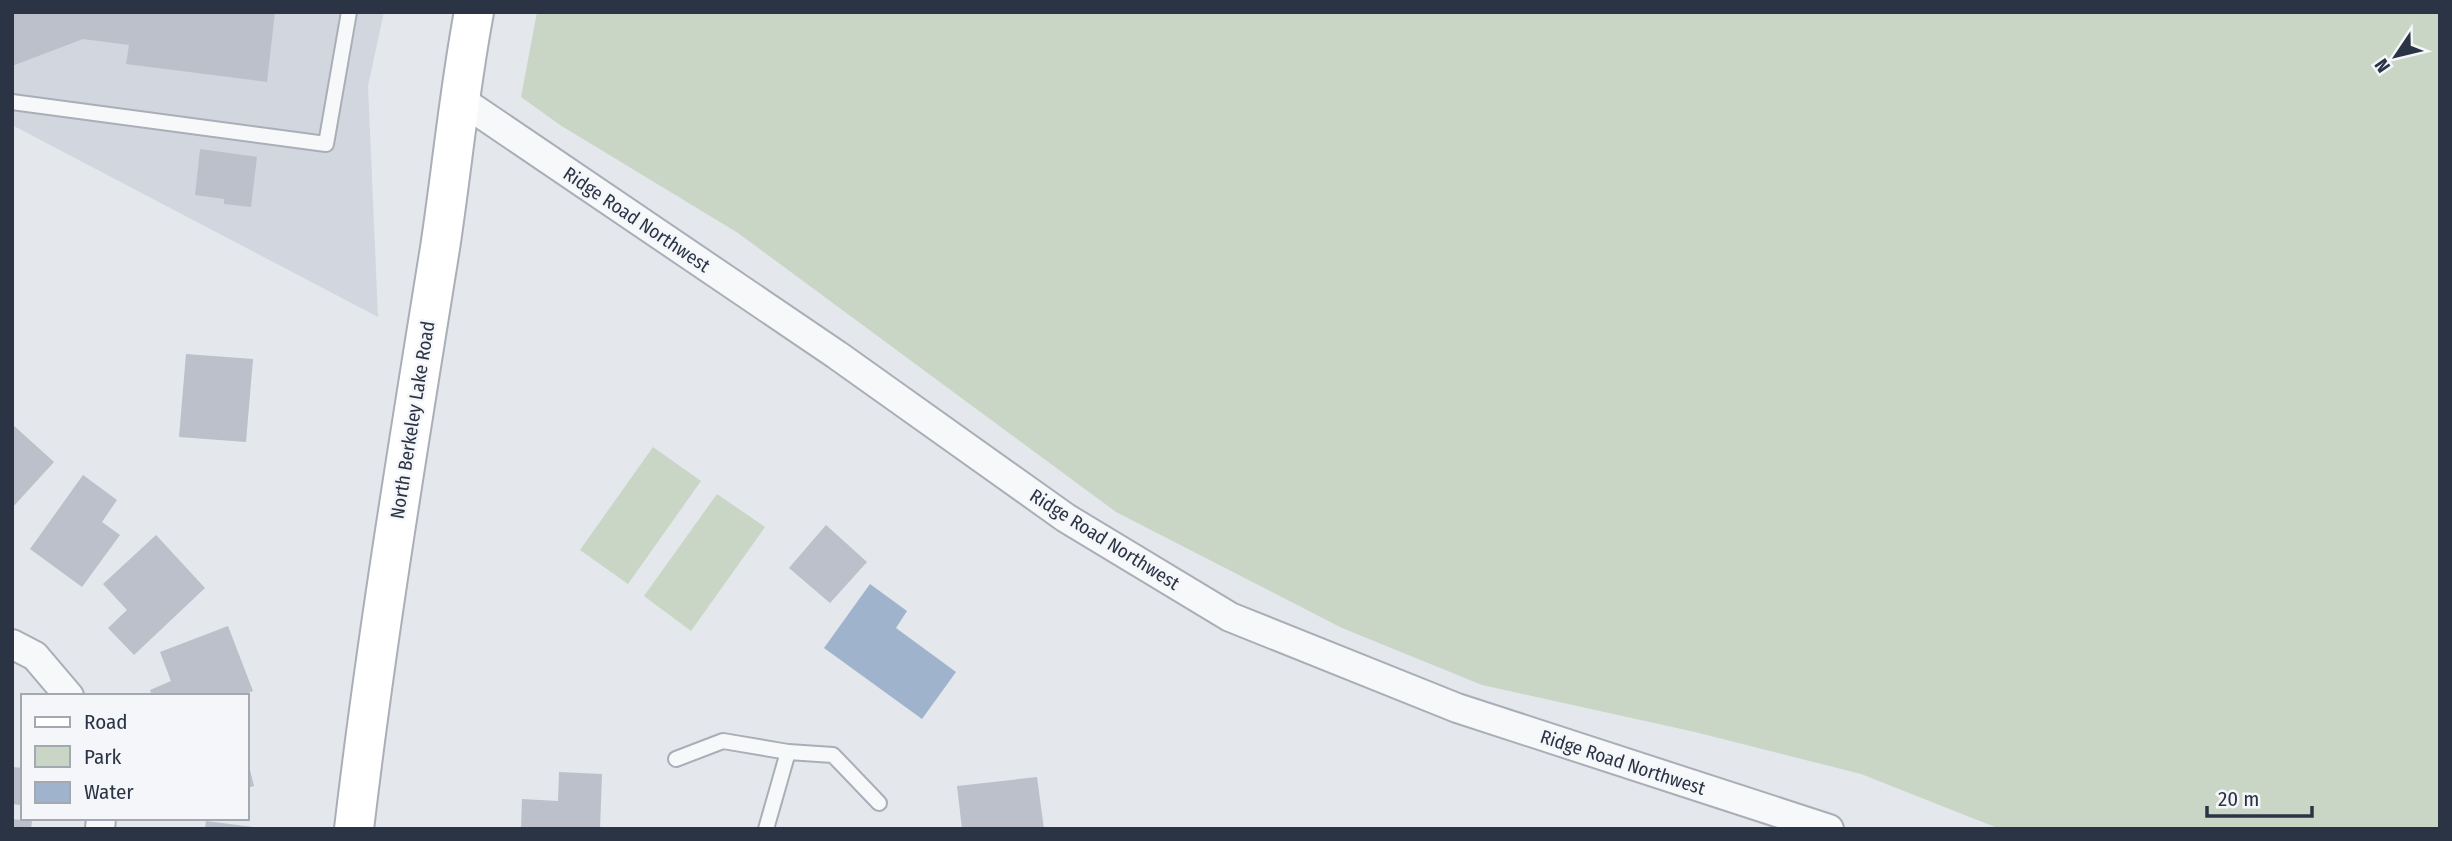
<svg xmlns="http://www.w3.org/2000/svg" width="2452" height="841" font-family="'Fira Sans Condensed',sans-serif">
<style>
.built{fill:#d2d6de}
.green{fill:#c9d6c5}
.water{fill:#9fb4cc}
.building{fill:#bbc0ca}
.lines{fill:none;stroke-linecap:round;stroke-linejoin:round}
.lane-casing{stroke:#a9aeb7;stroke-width:18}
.street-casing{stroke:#a9aeb7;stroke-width:32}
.secondary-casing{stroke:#a9aeb7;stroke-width:42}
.lane{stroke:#f7f8fa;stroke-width:14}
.street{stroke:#f7f8fa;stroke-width:28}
.secondary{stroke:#fff;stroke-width:38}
.labels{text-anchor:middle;stroke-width:5;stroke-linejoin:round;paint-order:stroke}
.street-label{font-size:19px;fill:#2b3445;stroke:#f4f6f9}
</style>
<rect width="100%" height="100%" fill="#e4e7ec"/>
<!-- built -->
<polygon class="built" points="12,12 384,12 368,86 378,317 12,125"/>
<!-- green -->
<g class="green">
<polygon points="537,12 2440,12 2440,829 2000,829 1861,774 1695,732 1482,685 1342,628 1116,512 738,233 560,125 521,97"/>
<polygon points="653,447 701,481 628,584 580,550"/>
<polygon points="717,494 765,527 691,631 644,596"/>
</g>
<!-- water -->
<polygon class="water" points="870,584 907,611 896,628 956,672 922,719 824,648"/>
<!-- building -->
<g class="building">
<polygon points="12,12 275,12 267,82 126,64 129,45 83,39 12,66"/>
<polygon points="200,149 257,157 251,207 224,204 224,199 195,195"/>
<polygon points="186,354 253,359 246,442 179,437"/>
<polygon points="12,424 54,462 12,508"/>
<polygon points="83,475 117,500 102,522 120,535 82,587 30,549"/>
<polygon points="826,525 867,562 830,603 789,568"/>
<polygon points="156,535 205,588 134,655 108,628 127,610 103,584"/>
<polygon points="228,626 253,691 241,696 152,696 150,690 171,681 160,652"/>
<polygon points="247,758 254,786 247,788"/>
<polygon points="12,767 23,768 20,805 12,804"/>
<polygon points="559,772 602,774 600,829 521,829 522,799 558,801"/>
<polygon points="1037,777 1044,829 962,829 957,786"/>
<polygon points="12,819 32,821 31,829 12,829"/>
<polygon points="206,821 253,827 253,829 205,829"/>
</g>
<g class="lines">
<defs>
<g id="lane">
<polyline points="12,102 326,144 349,12"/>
<polyline points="788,752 833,755 879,803"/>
<polyline points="676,759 723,741 788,752 766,829"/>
</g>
<g id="street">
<polyline points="458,98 837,355 1066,518 1230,617 1457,708 1829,829"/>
<polyline points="12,644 35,656 69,696"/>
<polyline points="100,829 101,818"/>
</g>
<path id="secondary" d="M354 829C377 634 409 441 440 248 452 169 459 91 474 12"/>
</defs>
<!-- lane casing -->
<use href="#lane" class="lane-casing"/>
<!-- street casing -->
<use href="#street" class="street-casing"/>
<!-- secondary casing -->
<use href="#secondary" class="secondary-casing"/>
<!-- lane -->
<use href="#lane" class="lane"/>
<!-- street -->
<use href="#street" class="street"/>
<!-- secondary -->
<use href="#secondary" class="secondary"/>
</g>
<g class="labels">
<!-- street labels -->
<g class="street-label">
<text transform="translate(637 219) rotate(34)" y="7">Ridge Road Northwest</text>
<text transform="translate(412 420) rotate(-81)" y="7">North Berkeley Lake Road</text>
<text transform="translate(1105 539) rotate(32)" y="7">Ridge Road Northwest</text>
<text transform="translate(1623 762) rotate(18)" y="7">Ridge Road Northwest</text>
</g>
</g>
<!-- border -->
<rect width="2452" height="841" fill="none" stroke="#2b3445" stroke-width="28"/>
<!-- legend -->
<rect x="21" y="694" width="228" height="126" fill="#f4f6f9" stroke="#a4a8b1" stroke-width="2"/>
<rect x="35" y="717" width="35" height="10" fill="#ffffff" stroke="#a4a8b1" stroke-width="2"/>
<text x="84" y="729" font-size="21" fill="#2b3445">Road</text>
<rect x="35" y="746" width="35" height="21" fill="#c9d6c5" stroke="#a4a8b1" stroke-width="2"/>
<text x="84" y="764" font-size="21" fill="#2b3445">Park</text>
<rect x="35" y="782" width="35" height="21" fill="#9fb4cc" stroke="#a4a8b1" stroke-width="2"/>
<text x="84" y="799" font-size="21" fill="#2b3445">Water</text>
<!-- north arrow -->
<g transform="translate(2396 56) rotate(235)" stroke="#f4f6f9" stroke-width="5" paint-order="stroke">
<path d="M0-5L12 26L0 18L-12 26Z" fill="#2b3445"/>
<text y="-10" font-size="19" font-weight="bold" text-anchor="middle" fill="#2b3445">N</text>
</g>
<!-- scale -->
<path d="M2207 806v10h105v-10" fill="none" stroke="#2b3445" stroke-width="3.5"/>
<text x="2218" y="806" font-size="21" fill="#2b3445" stroke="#f4f6f9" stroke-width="5" paint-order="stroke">20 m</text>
</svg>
